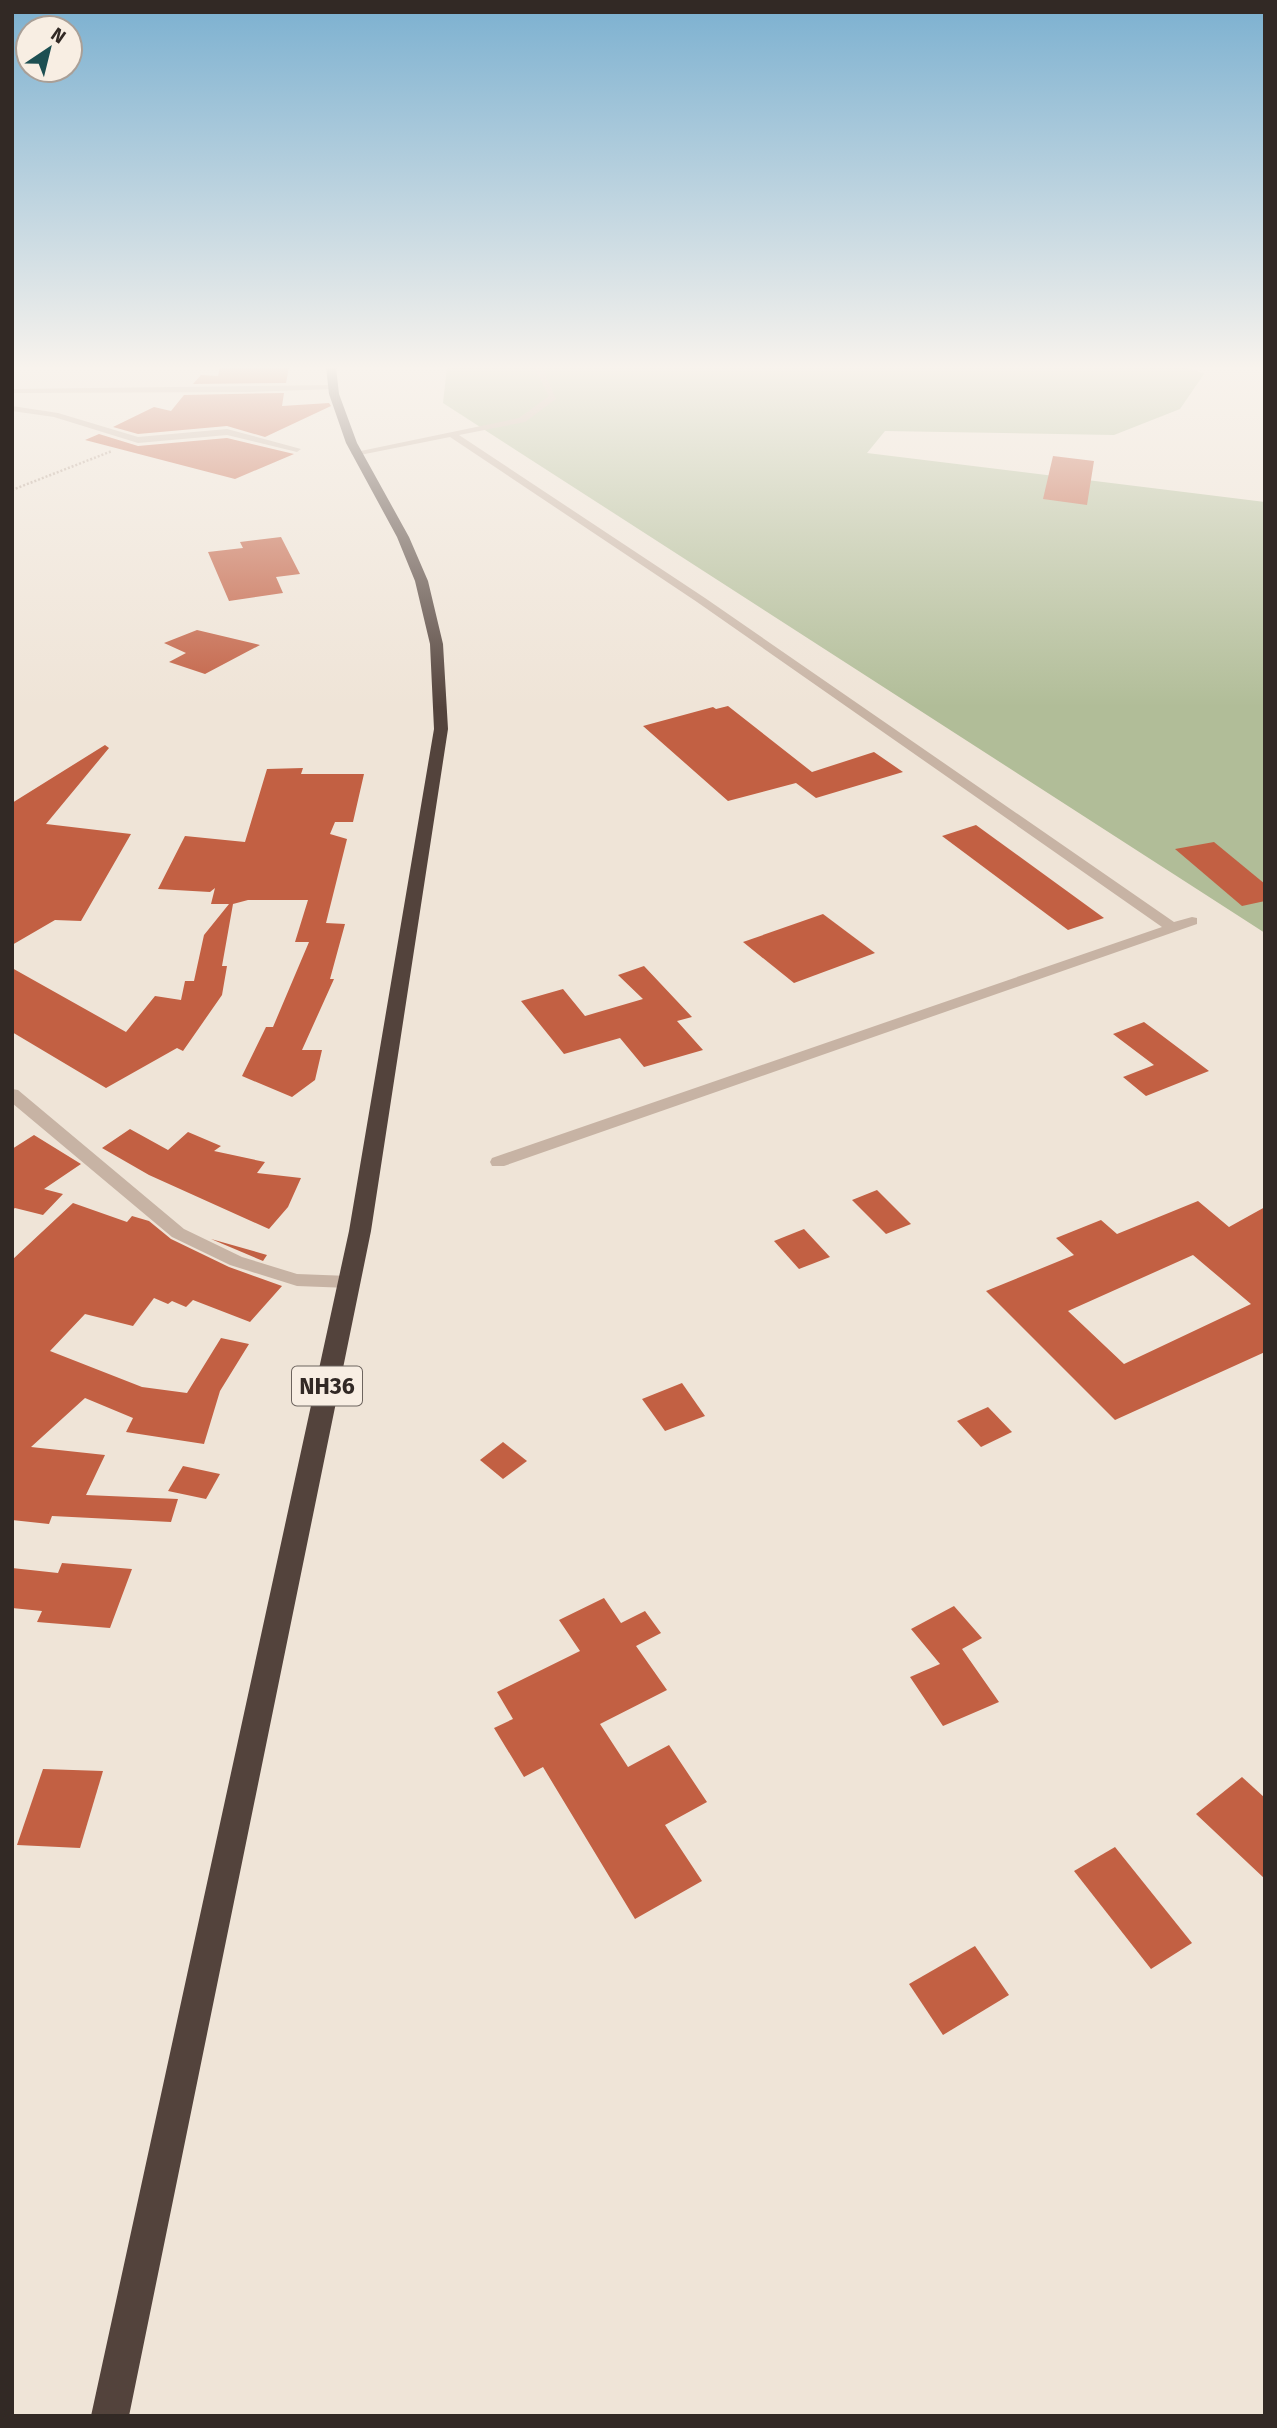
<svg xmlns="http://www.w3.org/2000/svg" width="1277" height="2428" font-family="'Fira Sans',sans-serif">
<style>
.green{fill:#b1bd98}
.building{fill:#c26043;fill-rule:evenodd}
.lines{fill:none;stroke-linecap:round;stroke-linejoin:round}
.path{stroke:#b29d8e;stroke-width:2.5;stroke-dasharray:2 2;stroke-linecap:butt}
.minor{fill:#c7b3a4;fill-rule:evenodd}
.highway{fill:#53433c;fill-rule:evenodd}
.labels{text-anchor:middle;stroke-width:6;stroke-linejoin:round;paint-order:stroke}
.shield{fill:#f8eee3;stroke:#6d645e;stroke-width:2}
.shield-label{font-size:23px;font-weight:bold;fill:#322925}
</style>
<rect width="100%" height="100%" fill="#efe4d7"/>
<!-- green -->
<polygon class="green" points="447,367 1187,367 1204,374 1180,409 1114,435 885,431 867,453 1265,502 1265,933 443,403"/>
<!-- building -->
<g class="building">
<polygon points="220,367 289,367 286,383 193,384 201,375 218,376"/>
<polygon points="284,393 282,406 329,403 331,406 265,437 227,426 138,434 113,427 154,407 171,411 184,395"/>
<polygon points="99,434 138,446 227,438 294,454 235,479 85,440"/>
<polygon points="1053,456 1094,461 1087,505 1043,499"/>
<polygon points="281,537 300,574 276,577 283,593 229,601 208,552 243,548 240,542"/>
<polygon points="197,630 260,645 205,674 169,662 186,653 164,643"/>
<polygon points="728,706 812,772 874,752 903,772 816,798 796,783 728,801 643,726 713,707 716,709"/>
<polygon points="105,745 109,748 46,824 131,834 81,921 55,920 12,945 12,803"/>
<polygon points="303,768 301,774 364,774 353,822 335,822 330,834 347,839 326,923 345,924 330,979 334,979 302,1050 322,1050 315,1080 292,1097 242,1076 266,1027 273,1027 309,942 295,942 308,900 248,900 233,904 222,966 227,966 222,995 183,1051 177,1048 106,1088 12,1032 12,968 126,1032 155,996 181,1000 185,981 194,981 204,935 229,904 211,904 215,888 210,892 158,889 185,836 245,842 267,769"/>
<polygon points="976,825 1104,918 1068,930 942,836"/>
<polygon points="1214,842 1265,884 1265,901 1242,906 1175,849"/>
<polygon points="823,914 875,953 794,983 743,942"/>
<polygon points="644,966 692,1017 677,1021 703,1050 644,1067 620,1038 564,1054 521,1001 563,989 585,1016 643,999 618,975"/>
<polygon points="1144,1022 1209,1071 1146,1096 1123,1077 1154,1065 1113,1034"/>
<polygon points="130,1129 168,1150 188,1132 221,1146 214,1151 265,1162 257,1173 301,1178 288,1207 269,1229 149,1175 102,1148"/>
<polygon points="34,1135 81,1164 44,1189 63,1194 43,1215 15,1208 12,1210 12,1149"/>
<polygon points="877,1190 911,1224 886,1234 852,1200"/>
<path d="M1198 1201 1229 1227 1265 1207V1352L1115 1420 986 1291 1074 1255 1056 1238 1101 1220 1117 1234ZM1193 1255 1251 1304 1124 1364 1068 1311Z"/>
<polygon points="73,1203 127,1222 132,1216 149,1221 171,1239 229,1267 282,1286 250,1322 193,1300 186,1307 172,1301 168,1304 154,1298 133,1326 85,1314 50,1351 142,1387 187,1393 221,1338 249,1344 220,1391 204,1444 126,1432 133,1418 85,1398 31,1447 105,1455 86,1495 178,1499 171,1522 52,1516 49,1524 12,1520 12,1260"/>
<polygon points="804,1229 830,1257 799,1269 774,1241"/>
<polygon points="211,1239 267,1255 263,1261"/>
<polygon points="682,1383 705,1416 665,1431 642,1399"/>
<polygon points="988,1407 1012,1432 981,1447 957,1421"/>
<polygon points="503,1442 527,1461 503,1479 480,1460"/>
<polygon points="183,1466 220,1474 206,1499 168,1491"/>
<polygon points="62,1563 132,1569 110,1628 37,1622 42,1611 12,1608 12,1568 58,1573"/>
<polygon points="604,1598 621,1623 645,1611 661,1633 636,1646 667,1690 600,1724 628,1767 669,1745 707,1802 665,1825 702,1881 635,1919 543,1767 524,1777 494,1728 513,1719 497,1692 580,1651 559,1620"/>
<polygon points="954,1606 982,1638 962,1649 999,1702 943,1726 910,1677 940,1664 911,1629"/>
<polygon points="43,1769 103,1771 80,1848 17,1845"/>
<polygon points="1242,1777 1265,1798 1265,1879 1196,1814"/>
<polygon points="1115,1847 1192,1943 1151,1969 1074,1871"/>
<polygon points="975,1946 1009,1995 943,2035 909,1984"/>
</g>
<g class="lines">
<!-- path -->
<polyline class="path" points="12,490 112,451"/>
<!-- minor -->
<g class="minor">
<polygon points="534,367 542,367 556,399 525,422 459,435 705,598 1174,922 1192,917 1197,918 1197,924 504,1166 492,1166 490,1162 492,1158 1162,927 697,602 450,437 355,456 351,453 519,418 549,396"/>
<polygon points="332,385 335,389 250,392 12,393 12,389"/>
<polygon points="12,406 58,413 138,437 227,429 301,449 297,452 227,435 138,443 54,417 12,411"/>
<polygon points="12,1089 18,1090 184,1229 242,1257 297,1274 349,1276 355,1277 358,1282 355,1287 349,1288 297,1286 230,1265 172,1237 12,1103"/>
</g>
<!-- highway -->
<polygon class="highway" points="326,367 336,367 339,394 357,443 409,537 428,581 443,644 448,729 371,1231 129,2416 91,2416 349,1231 434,729 430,644 415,581 397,537 346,443 329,394"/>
</g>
<!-- sky -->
<linearGradient id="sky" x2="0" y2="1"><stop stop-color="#7bb0d0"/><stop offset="0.52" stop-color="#f8f3ed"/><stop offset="1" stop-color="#f8f3ed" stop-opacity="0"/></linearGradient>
<rect width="1277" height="707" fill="url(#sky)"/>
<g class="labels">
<!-- shield labels -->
<rect class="shield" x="292" y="1366.5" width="70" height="39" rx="5"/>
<g class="shield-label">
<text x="327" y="1394">NH36</text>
</g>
</g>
<!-- border -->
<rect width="1277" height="2428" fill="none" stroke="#322925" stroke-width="28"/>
<!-- north arrow -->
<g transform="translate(49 49) rotate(35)"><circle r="33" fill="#f8eee3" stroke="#a99f97" stroke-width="2"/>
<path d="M0-5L12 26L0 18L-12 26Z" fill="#1d4f52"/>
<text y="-10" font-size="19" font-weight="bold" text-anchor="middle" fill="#322925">N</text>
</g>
</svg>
